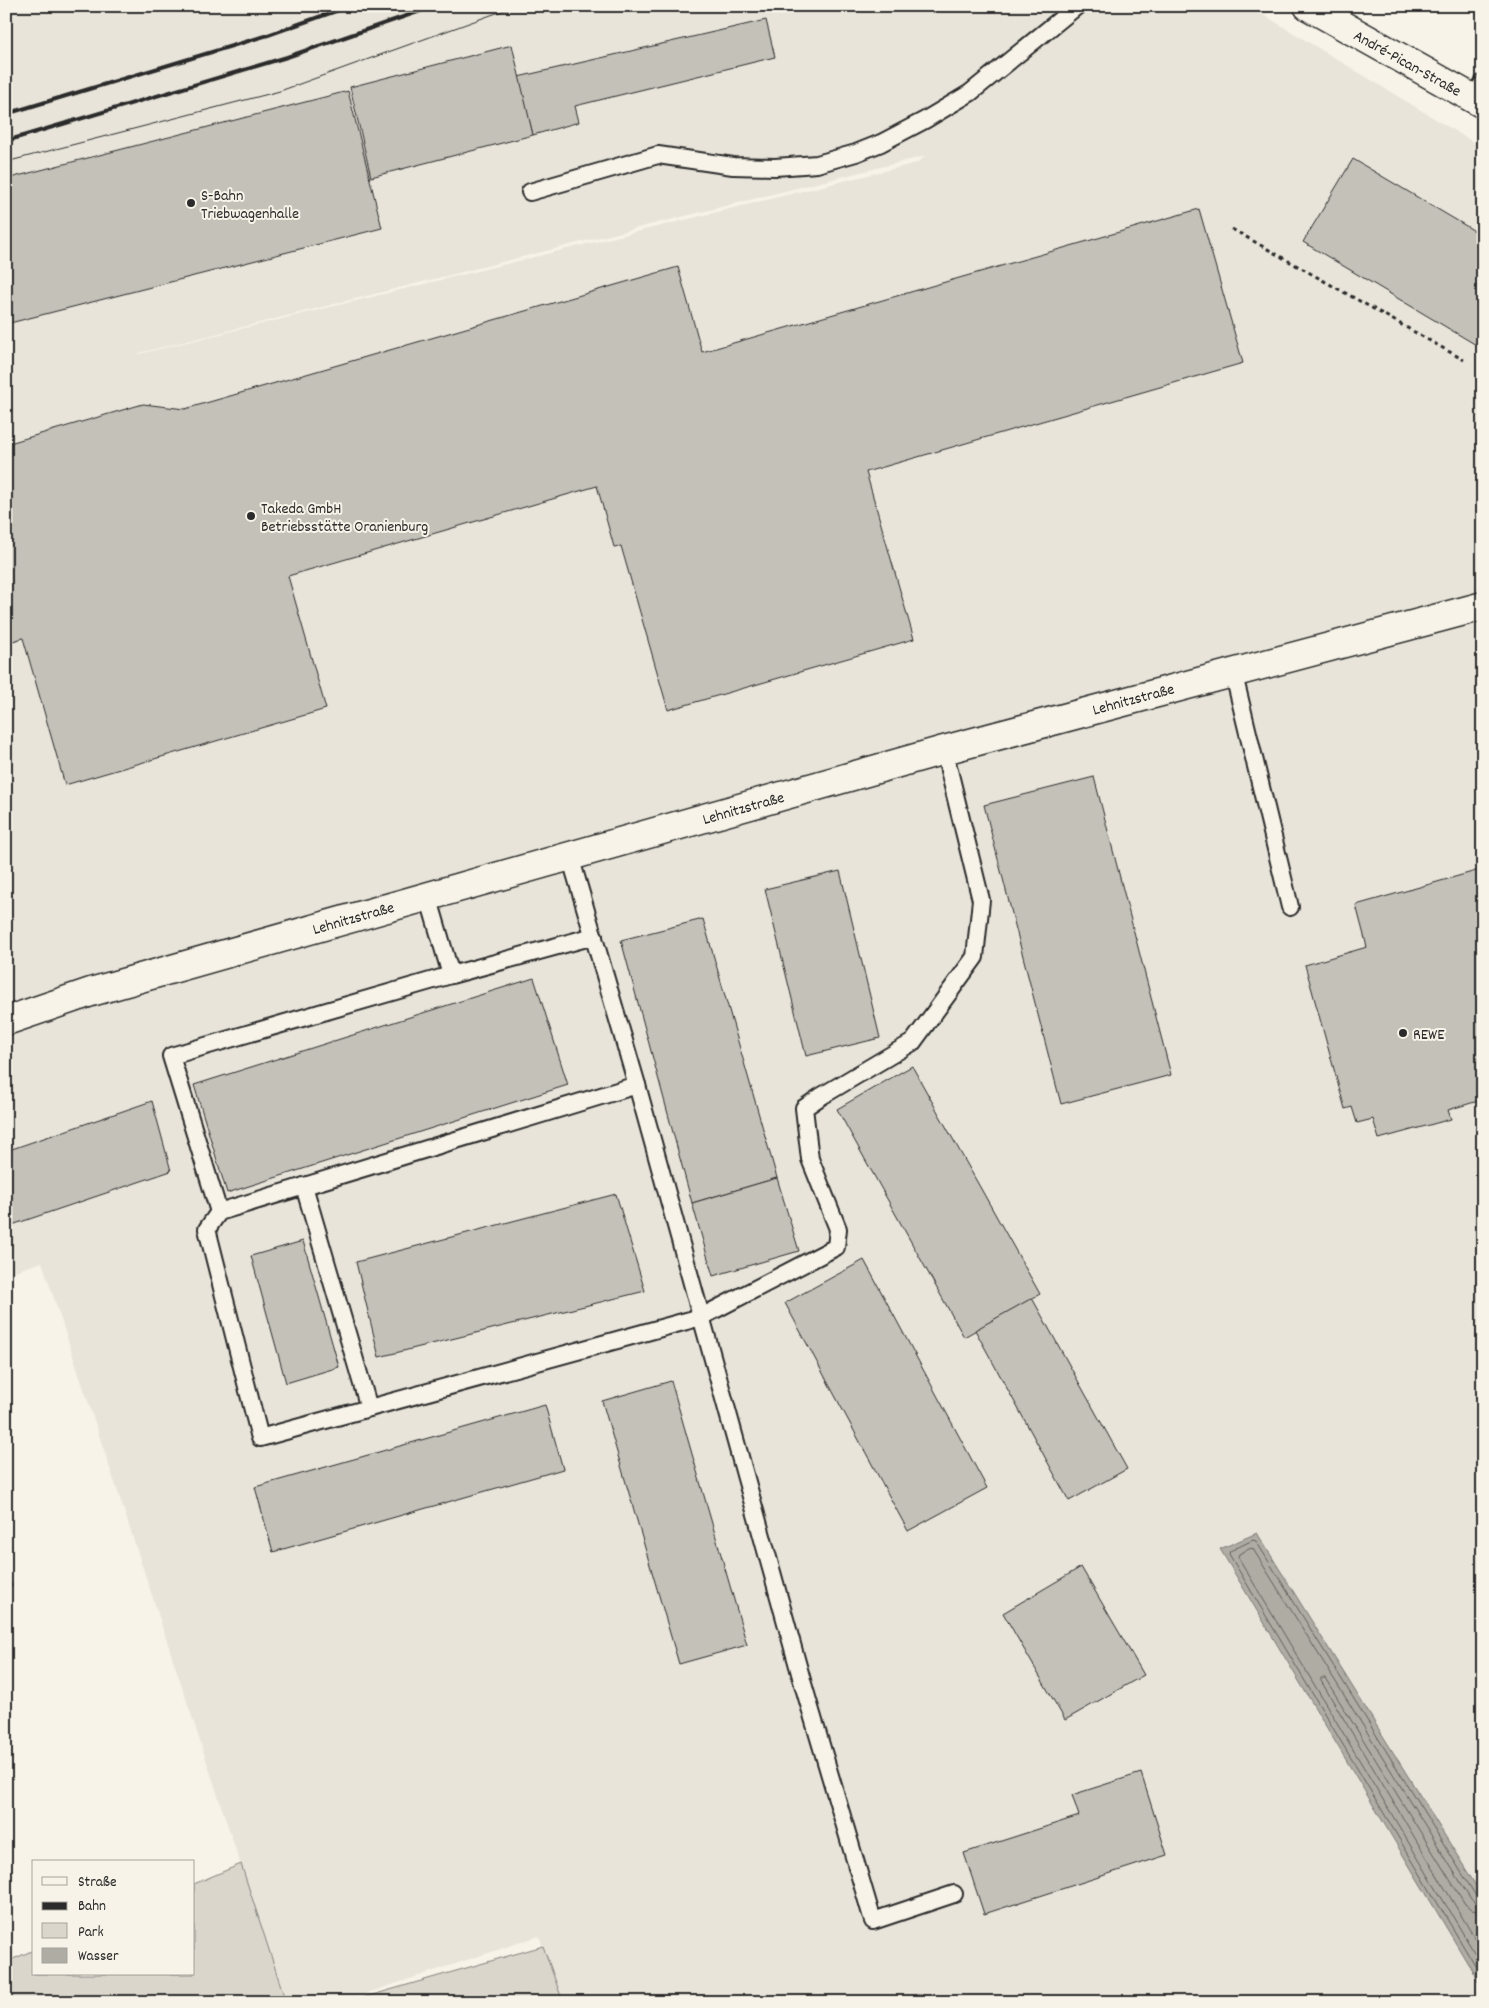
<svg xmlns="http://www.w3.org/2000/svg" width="1489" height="2008" font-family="Dekko,sans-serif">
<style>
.built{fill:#e8e4da;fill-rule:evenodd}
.green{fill:#dad6cc;stroke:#82807c}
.water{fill:#afaca4;stroke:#7a7874}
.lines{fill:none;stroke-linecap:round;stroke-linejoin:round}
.shore{stroke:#605f5b;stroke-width:1}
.building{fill:#c4c1b9;stroke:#2b2b2b}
.lane-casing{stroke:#2b2b2b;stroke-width:20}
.secondary-casing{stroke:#2b2b2b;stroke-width:31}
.path{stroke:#2b2b2b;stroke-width:3;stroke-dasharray:4 4;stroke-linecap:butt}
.lane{stroke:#f7f3e8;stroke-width:16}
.secondary{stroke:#f7f3e8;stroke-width:28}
.tram{stroke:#2b2b2b;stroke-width:1}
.rail{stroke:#2b2b2b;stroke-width:4}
.poi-dot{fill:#2b2b2b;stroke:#f7f3e8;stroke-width:2}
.labels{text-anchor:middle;stroke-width:4;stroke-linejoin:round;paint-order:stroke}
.street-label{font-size:16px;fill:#2b2b2b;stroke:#f7f3e8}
.poi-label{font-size:16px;fill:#2b2b2b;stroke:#f7f3e8;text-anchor:start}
</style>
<rect width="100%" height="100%" fill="#f7f3e8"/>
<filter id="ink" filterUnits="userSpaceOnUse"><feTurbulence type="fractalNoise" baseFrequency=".02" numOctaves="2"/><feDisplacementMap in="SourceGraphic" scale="10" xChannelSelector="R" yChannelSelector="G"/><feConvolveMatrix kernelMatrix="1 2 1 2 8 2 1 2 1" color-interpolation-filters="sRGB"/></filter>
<g filter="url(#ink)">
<!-- built -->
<path class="built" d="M6 6H1249L1483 148V1897L1257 1533 1220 1550 1483 1989V2002H563L539 1936 340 2002H286L42 1262 6 1274ZM925 156 917 163 139 354V353Z"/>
<!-- green -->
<g class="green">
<polygon points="241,1864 286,2002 6,2002 6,1962 34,1950 34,1974 194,1974 194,1884"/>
<polygon points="543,1946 563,2002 348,2002"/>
</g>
<!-- water -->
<polygon class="water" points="1257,1533 1483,1897 1483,1989 1220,1549"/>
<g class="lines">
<!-- shore -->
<g class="shore">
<polyline points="1483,1899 1476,1896 1256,1541 1253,1540 1230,1551 1229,1554 1483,1979"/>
<polyline points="1483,1905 1476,1904 1471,1899 1253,1549 1251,1548 1239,1554 1238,1557 1483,1967"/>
<polyline points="1483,1912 1472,1910 1465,1904 1325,1678 1321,1678 1321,1681 1483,1952"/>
</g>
</g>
<!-- building -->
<g class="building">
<polygon points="766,20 775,57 575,106 579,122 533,135 518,77"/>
<polygon points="512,45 533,135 371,177 350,87"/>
<polygon points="348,91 382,228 6,324 6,179"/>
<polygon points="1353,159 1483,236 1483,349 1303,242"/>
<polygon points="1199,209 1243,363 866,472 914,639 668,710 621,546 614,547 597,486 288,576 326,709 65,785 23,638 6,643 6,444 143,404 185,409 678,267 702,352"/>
<polygon points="1094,777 1171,1075 1061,1104 984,805"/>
<polygon points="1483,869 1483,1118 1478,1101 1448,1110 1451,1119 1379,1139 1373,1119 1357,1123 1352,1107 1345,1109 1305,965 1367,947 1356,905"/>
<polygon points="840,871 880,1038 806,1056 765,889"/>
<polygon points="703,919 777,1178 692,1203 621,940"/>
<polygon points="534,978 568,1085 227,1193 194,1085"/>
<polygon points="912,1066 1040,1294 964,1337 837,1109"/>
<polygon points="152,1101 171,1171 6,1227 6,1151"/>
<polygon points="777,1178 799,1251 713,1276 692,1203"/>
<polygon points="616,1194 645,1291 379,1357 356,1262"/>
<polygon points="303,1241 339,1367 286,1383 251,1256"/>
<polygon points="864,1260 987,1488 908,1531 785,1303"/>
<polygon points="1032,1298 1127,1469 1069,1501 975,1330"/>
<polygon points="671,1381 747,1645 679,1664 602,1401"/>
<polygon points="545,1405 563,1469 273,1552 255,1487"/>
<polygon points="1081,1567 1144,1675 1065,1720 1003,1613"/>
<polygon points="6,1571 12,1586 6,1588"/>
<polygon points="1141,1773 1167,1855 984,1914 964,1853 1079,1816 1072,1795"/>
</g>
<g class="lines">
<defs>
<g id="lane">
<polyline points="1473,99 1483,83"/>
<polyline points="530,192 658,155 733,166 775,167 817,164 856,153 881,143 925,120 970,93 1077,6"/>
<polyline points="1233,671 1290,907"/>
<polyline points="570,856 637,1085 803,1684 873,1921 954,1894"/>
<polyline points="428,896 451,975 594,936"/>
<polyline points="637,1085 219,1212 207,1229 260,1438 701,1317 836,1247 838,1229 810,1159 804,1108 820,1097 913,1042 975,957 981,900 944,750"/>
<polyline points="304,1186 369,1408"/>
<polyline points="219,1212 171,1056 451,975"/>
</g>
<g id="secondary">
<polyline points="1308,6 1483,104"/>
<polyline points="6,1021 91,992 944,750 1483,606"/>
</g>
</defs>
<!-- lane casing -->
<use href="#lane" class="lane-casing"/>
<!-- secondary casing -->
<use href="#secondary" class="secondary-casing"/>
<!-- path -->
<polyline class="path" points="1232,229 1464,360"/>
<!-- lane -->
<use href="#lane" class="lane"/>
<!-- secondary -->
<use href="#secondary" class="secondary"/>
<!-- tram -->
<polyline class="tram" points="6,162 280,91 516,6"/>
<!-- rail -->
<g class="rail">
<polyline points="6,114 268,35 350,6"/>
<polyline points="6,141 287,57 435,6"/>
</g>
</g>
</g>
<!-- markers -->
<g class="poi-dot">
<circle cx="191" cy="203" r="5"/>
<circle cx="251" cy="516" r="5"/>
<circle cx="1403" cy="1033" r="5"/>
</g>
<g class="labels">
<!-- street labels -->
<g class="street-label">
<text transform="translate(1408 62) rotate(29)" y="6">André-Pican-Straße</text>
<text transform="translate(1133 698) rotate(-15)" y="6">Lehnitzstraße</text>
<text transform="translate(743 807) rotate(-16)" y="6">Lehnitzstraße</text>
<text transform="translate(353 917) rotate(-16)" y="6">Lehnitzstraße</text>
</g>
<!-- poi labels -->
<g class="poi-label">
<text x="201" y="200">S-Bahn<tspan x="201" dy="18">Triebwagenhalle</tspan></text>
<text x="261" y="513">Takeda GmbH<tspan x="261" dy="18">Betriebsstätte Oranienburg</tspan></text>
<text x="1413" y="1039">REWE</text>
</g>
</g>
<!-- margin -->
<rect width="1489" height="2008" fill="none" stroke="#f7f3e8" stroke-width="25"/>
<rect x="12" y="12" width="1464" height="1983" fill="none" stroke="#2b2b2b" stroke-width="2" filter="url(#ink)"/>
<!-- legend -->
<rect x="32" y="1860" width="162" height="115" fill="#f7f3e8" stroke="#a5a39c"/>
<rect x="42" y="1877" width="25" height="8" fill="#f7f3e8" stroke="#a5a39c"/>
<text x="78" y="1886" font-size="15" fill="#2b2b2b">Straße</text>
<rect x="42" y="1902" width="25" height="8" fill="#2b2b2b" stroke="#a5a39c"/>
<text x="78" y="1910" font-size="15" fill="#2b2b2b">Bahn</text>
<rect x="42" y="1923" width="25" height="15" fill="#dad6cc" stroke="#a5a39c"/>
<text x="78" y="1936" font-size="15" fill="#2b2b2b">Park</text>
<rect x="42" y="1948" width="25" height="15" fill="#afaca4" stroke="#a5a39c"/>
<text x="78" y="1960" font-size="15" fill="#2b2b2b">Wasser</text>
</svg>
